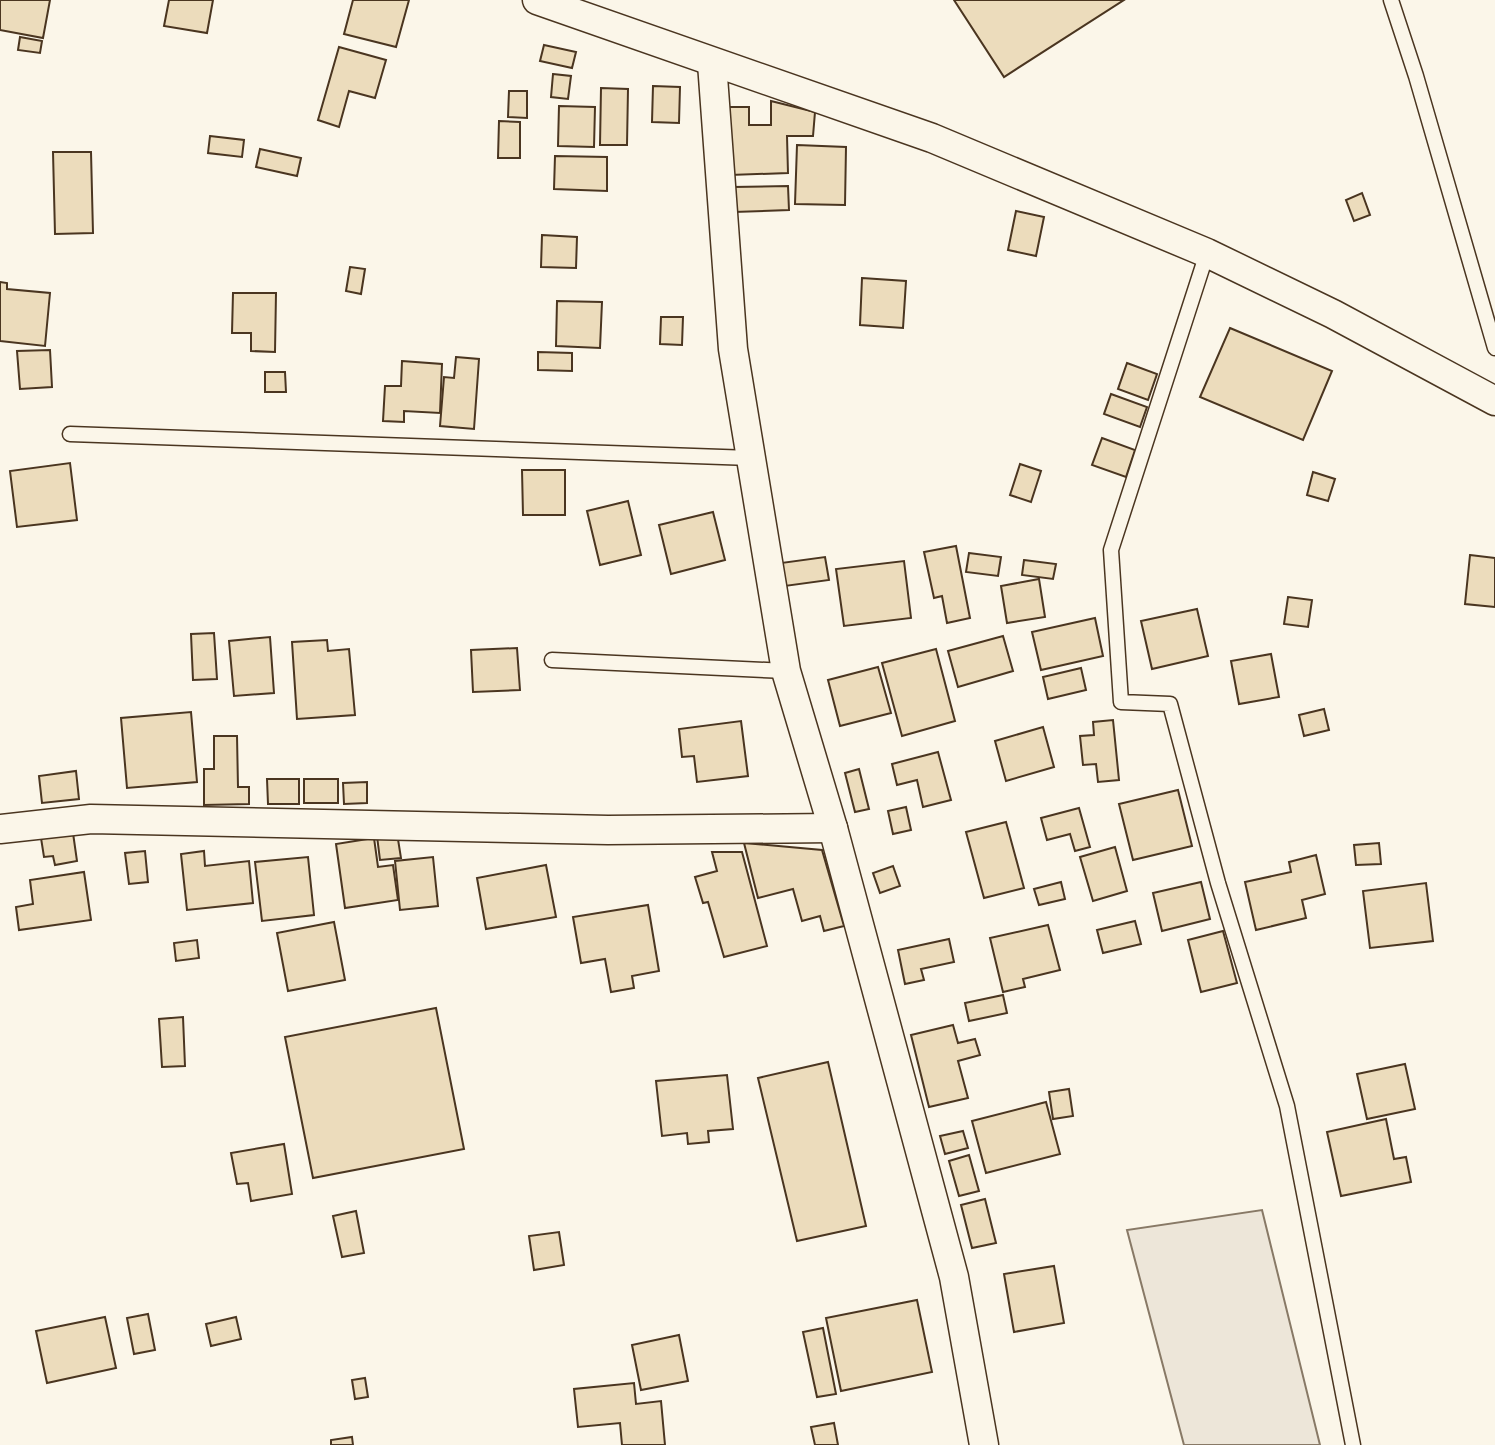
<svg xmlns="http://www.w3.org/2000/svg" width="1495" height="1445" font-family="Arial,sans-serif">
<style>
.green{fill:#ede6d9;stroke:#887966;stroke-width:2}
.building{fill:#ecdcbc;stroke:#4a3520;stroke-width:2}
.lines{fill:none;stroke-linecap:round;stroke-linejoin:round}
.lane-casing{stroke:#4a3520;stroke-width:17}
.street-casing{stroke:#4a3520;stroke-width:31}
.lane{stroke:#fbf6e9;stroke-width:14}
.street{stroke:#fbf6e9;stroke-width:28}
</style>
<rect width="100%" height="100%" fill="#fbf6e9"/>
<!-- green -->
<polygon class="green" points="1262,1210 1320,1445 1184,1445 1127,1230"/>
<!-- building -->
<g class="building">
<polygon points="0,0 50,0 43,38 0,30"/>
<polygon points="169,0 213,0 207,33 164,26"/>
<polygon points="353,0 409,0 396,47 344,34"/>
<polygon points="954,0 1124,0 1004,77"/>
<polygon points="20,37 42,41 40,53 18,50"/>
<polygon points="544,45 576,52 572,68 540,61"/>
<polygon points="339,47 386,60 375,98 349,91 339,127 318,120"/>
<polygon points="553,74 571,76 568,99 551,97"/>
<polygon points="653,86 680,87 679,123 652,122"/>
<polygon points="601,88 628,89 627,145 600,145"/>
<polygon points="509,91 527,91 527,118 508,117"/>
<polygon points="771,101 815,112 813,136 787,136 788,173 730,175 728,107 749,107 749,125 771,125"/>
<polygon points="559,106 595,107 594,147 558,146"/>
<polygon points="499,121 520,122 520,158 498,158"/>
<polygon points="210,136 244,140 242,157 208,153"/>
<polygon points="797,145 846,147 845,205 795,204"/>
<polygon points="260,149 301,158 297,176 256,167"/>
<polygon points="53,152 91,152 93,233 55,234"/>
<polygon points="555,156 607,157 607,191 554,189"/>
<polygon points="788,186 789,210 734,212 733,187"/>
<polygon points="1362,193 1370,215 1354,221 1346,200"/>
<polygon points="1016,211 1044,217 1036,256 1008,250"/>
<polygon points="542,235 577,237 576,268 541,267"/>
<polygon points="350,267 365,269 361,294 346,291"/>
<polygon points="862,278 906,281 903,328 860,325"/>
<polygon points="0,282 7,283 7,289 50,293 45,346 0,341"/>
<polygon points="233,293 276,293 275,352 251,351 251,333 232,333"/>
<polygon points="557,301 602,302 600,348 556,346"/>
<polygon points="661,317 683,317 682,345 660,344"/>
<polygon points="1230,328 1332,371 1303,440 1200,397"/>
<polygon points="50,350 52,387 20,389 17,351"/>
<polygon points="538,352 572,353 572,371 538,370"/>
<polygon points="456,357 479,359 474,429 440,426 444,377 454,378"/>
<polygon points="402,361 442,364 440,413 404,411 404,422 383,421 385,386 401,386"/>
<polygon points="1127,363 1157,374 1148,400 1118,389"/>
<polygon points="265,372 285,372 286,392 265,392"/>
<polygon points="1111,394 1147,407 1140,427 1104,414"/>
<polygon points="1102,438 1135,450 1126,477 1092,465"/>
<polygon points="70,463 77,520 17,527 10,471"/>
<polygon points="1020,464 1041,471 1031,502 1010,495"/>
<polygon points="522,470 565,470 565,515 523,515"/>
<polygon points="1313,472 1335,479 1328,501 1307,495"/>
<polygon points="628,501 641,555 600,565 587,511"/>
<polygon points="713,512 725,560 671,574 659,525"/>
<polygon points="956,546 970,618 947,623 942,596 934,598 924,552"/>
<polygon points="969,553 1001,557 998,576 966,572"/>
<polygon points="1470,555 1495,558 1495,607 1465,604"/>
<polygon points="825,557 829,580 785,586 781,563"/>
<polygon points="1024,560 1056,564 1053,579 1022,575"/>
<polygon points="904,561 911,618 844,626 836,569"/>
<polygon points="1039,579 1045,617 1007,623 1001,586"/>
<polygon points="1288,597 1312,600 1308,627 1284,624"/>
<polygon points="1197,609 1208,656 1152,669 1141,621"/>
<polygon points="1095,618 1103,656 1041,670 1032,632"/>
<polygon points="214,633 217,679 193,680 191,634"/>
<polygon points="1003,636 1013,671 958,687 948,651"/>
<polygon points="270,637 274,693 234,696 229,641"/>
<polygon points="327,640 328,651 349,649 355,715 297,719 292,642"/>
<polygon points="517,648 520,690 473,692 471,650"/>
<polygon points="936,649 955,721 902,736 882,663"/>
<polygon points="1271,654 1279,697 1239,704 1231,661"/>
<polygon points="878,667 891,713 840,726 828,680"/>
<polygon points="1081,668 1086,690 1048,699 1043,677"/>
<polygon points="1324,709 1329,730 1304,736 1299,715"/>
<polygon points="191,712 197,782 127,788 121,718"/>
<polygon points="1113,720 1119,780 1098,782 1096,764 1083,765 1080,736 1094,735 1093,722"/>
<polygon points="741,721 748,776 697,782 694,756 682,757 679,729"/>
<polygon points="1043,727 1054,767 1006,781 995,741"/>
<polygon points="214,736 237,736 238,787 249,787 249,804 204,805 204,769 214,769"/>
<polygon points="938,752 951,800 923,807 917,780 897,785 892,764"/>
<polygon points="859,769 869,809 855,812 845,773"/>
<polygon points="76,771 79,799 42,803 39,776"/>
<polygon points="267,779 299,779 299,804 268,804"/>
<rect x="304" y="779" width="34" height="24"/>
<polygon points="367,782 367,803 344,804 343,783"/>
<polygon points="1178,790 1192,846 1133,860 1119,804"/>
<polygon points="906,807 911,830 893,834 888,811"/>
<polygon points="1079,808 1090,847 1075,851 1070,834 1047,840 1041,818"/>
<polygon points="1006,822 1024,888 984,898 966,832"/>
<polygon points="73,833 77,861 55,865 53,856 44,857 41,838"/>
<polygon points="397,833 401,858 380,860 377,836"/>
<polygon points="374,838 378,867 393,865 398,900 345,908 336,844"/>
<polygon points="744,843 822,850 844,926 824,931 820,916 802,921 793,889 758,898"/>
<polygon points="1379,843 1381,864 1356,865 1354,845"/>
<polygon points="1115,847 1127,891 1093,901 1080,857"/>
<polygon points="145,851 148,882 129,884 125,853"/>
<polygon points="204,851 205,866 249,861 253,903 187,910 181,854"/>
<polygon points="712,852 742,852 767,946 724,957 708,902 703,903 695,877 717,871"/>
<polygon points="1316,855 1325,894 1302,900 1306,918 1256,930 1245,882 1291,872 1289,862"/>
<polygon points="308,857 314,915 262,921 255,862"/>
<polygon points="433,857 438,906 400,910 395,861"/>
<polygon points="546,865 556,917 486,929 477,878"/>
<polygon points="893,866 900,886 880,893 873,873"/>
<polygon points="84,872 91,920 19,930 16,907 33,904 30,880"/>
<polygon points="1061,882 1065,899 1039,905 1034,889"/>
<polygon points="1201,882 1210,919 1162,931 1153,893"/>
<polygon points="1426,883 1433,941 1370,948 1363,891"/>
<polygon points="648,905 659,971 632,976 634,988 611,992 605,959 581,963 573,917"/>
<polygon points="1135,921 1141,944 1103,953 1097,930"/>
<polygon points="334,922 345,980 288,991 277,933"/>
<polygon points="1048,925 1060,970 1023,979 1025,987 1003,992 990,938"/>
<polygon points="1223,931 1237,983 1201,992 1188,940"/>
<polygon points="949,939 954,962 921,969 924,980 905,984 898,950"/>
<polygon points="197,940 199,958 176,961 174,943"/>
<polygon points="1003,995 1007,1013 969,1021 965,1003"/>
<polygon points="436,1008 464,1149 313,1178 285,1037"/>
<polygon points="183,1017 185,1066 162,1067 159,1019"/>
<polygon points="953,1025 958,1043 975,1039 980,1055 958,1061 968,1098 929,1107 911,1035"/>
<polygon points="828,1062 866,1226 797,1241 758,1078"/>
<polygon points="1405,1064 1415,1109 1367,1119 1357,1074"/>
<polygon points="727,1075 733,1129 708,1131 709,1142 688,1144 687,1133 662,1136 656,1081"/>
<polygon points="1069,1089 1073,1116 1053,1119 1049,1092"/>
<polygon points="1046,1102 1060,1154 986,1173 972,1121"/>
<polygon points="1386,1119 1394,1159 1406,1157 1411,1182 1341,1196 1327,1132"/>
<polygon points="963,1131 968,1148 945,1154 940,1136"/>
<polygon points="284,1144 292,1194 251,1201 248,1183 237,1184 231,1153"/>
<polygon points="969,1155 979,1191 959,1196 949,1161"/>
<polygon points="985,1199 996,1243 972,1248 961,1205"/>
<polygon points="356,1211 364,1253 342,1257 333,1216"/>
<polygon points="559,1232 564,1265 534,1270 529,1236"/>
<polygon points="1054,1266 1064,1323 1014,1332 1004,1274"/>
<polygon points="917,1300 932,1372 841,1391 826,1318"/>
<polygon points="148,1314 155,1350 134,1354 127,1318"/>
<polygon points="105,1317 116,1368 47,1383 36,1331"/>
<polygon points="236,1317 241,1339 211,1346 206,1324"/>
<polygon points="823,1328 836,1394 817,1397 803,1332"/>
<polygon points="679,1335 688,1381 641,1390 632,1345"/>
<polygon points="365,1378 368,1397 355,1399 352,1380"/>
<polygon points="634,1383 636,1404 661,1401 665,1445 622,1445 620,1423 578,1427 574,1389"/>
<polygon points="834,1423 838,1445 815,1445 811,1427"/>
<polygon points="352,1437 353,1445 331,1445 331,1440"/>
</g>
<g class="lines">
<defs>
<g id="lane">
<polyline points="1391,0 1416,76 1495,348"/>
<polyline points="1207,253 1111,550 1121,702 1170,704 1218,883 1287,1106 1353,1445"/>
<polyline points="70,434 751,458"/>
<polyline points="552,660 786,671"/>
</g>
<g id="street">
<polyline points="537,0 932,138 1207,253 1333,314 1495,401"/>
<polyline points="712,63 733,349 786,671 833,828 954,1277 984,1445"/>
<polyline points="0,829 91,819 608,830 833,828"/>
</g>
</defs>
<!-- lane casing -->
<use href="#lane" class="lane-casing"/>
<!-- street casing -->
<use href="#street" class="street-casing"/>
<!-- lane -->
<use href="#lane" class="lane"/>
<!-- street -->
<use href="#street" class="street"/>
</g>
</svg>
